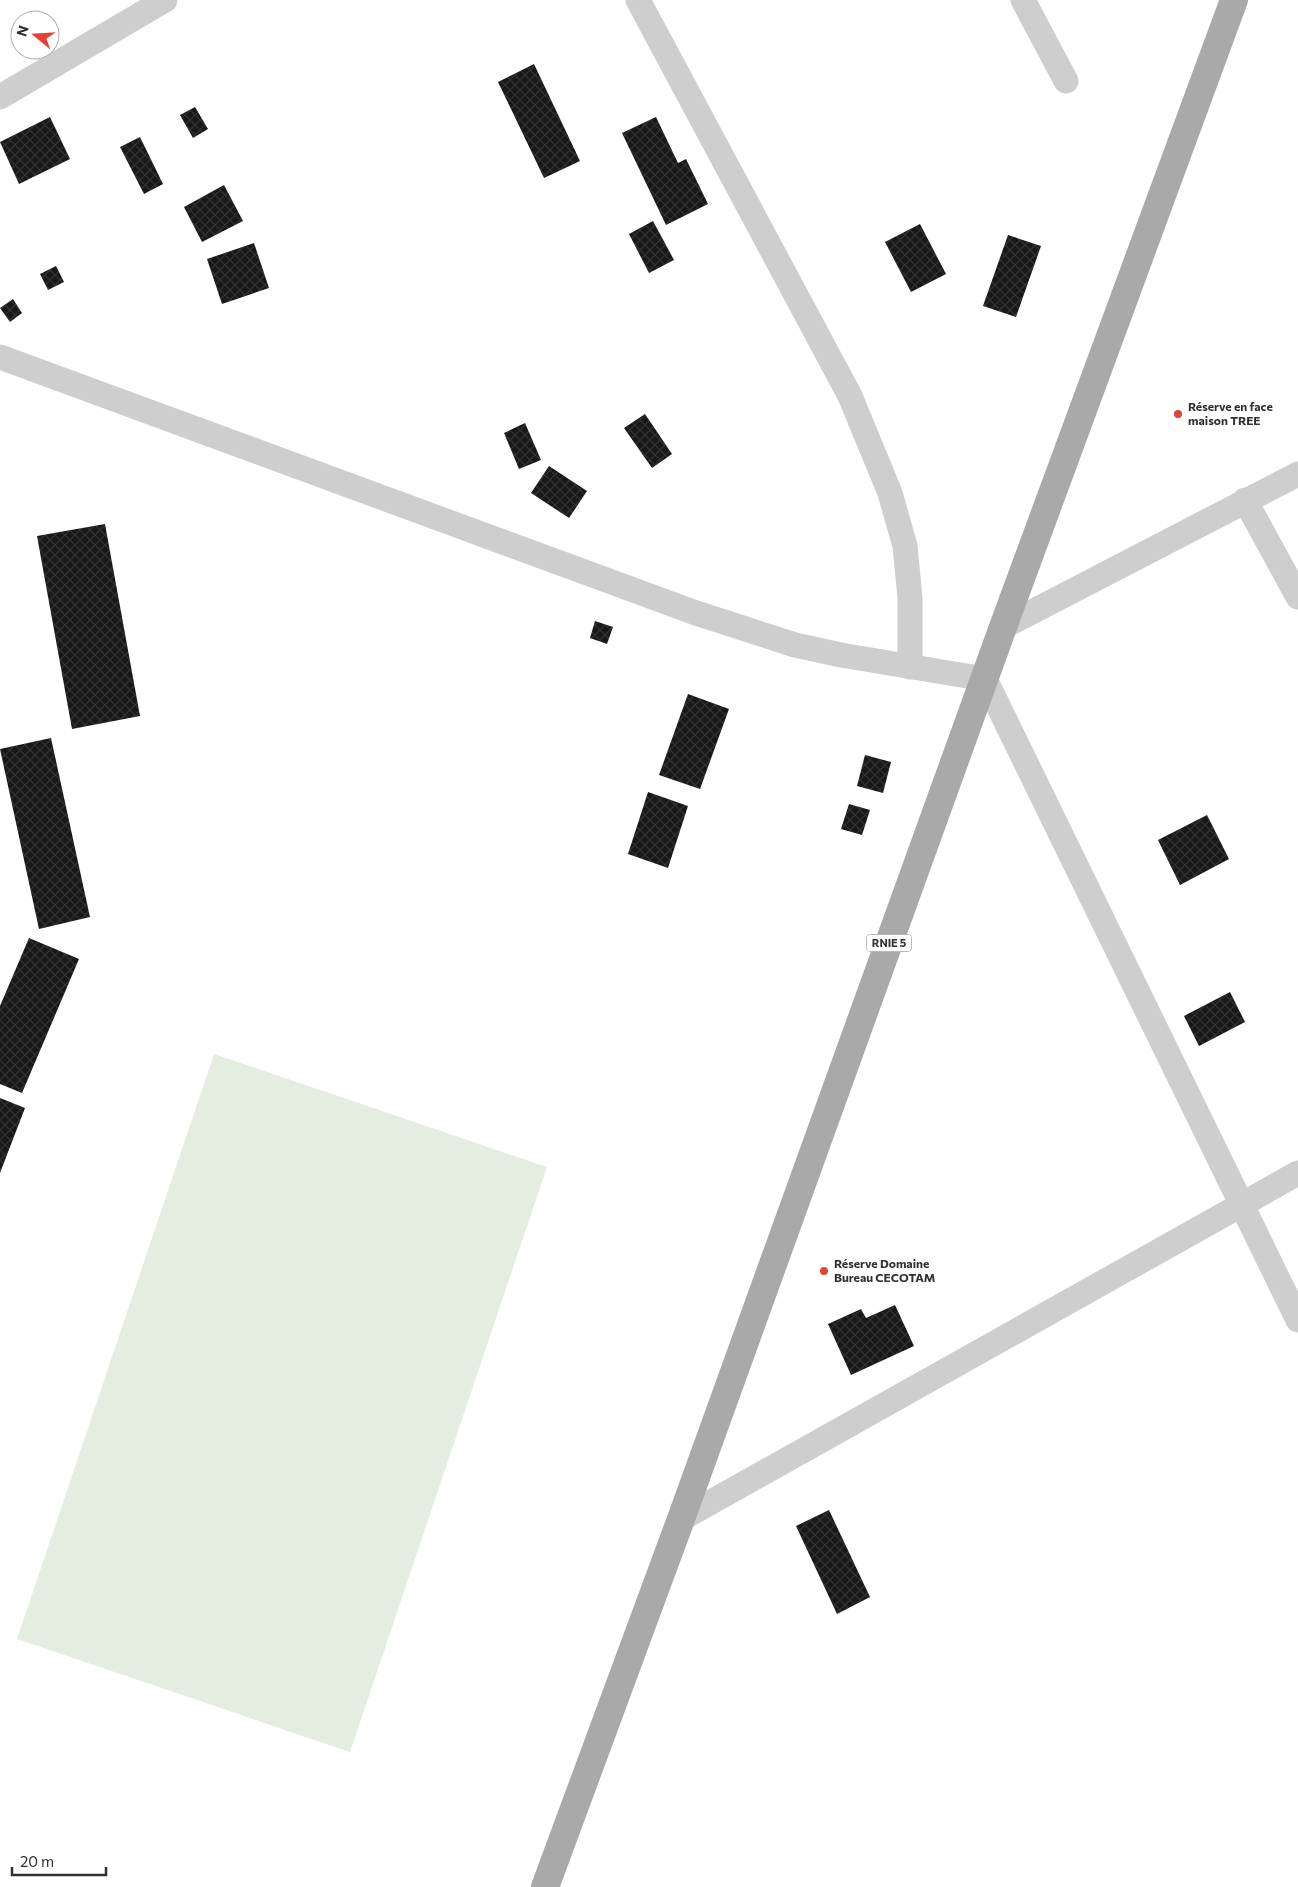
<svg xmlns="http://www.w3.org/2000/svg" width="1298" height="1887" font-family="Commissioner,sans-serif">
<style>
.green{fill:#e4eddf}
.building{fill:url(#building-cross-hatch)}
.lines{fill:none;stroke-linecap:round;stroke-linejoin:round}
.street{stroke:#cecece;stroke-width:25}
.primary{stroke:#a9a9a9;stroke-width:28}
.poi-dot{fill:#e54135;stroke:#fff;stroke-width:2}
.labels{text-anchor:middle;stroke-width:5;stroke-linejoin:round;paint-order:stroke}
.shield{fill:#fff;stroke:#6f6f6f;stroke-width:1}
.shield-label{font-size:11px;font-weight:bold;fill:#313131}
.poi-label{font-size:12px;font-weight:bold;fill:#313131;stroke:#fff;text-anchor:start}
</style>
<defs>
<pattern id="building-cross-hatch" width="8" height="8" patternUnits="userSpaceOnUse" patternTransform="scale(1.25)"><rect width="8" height="8" fill="#181818"/><path d="M0 0l8 8M0 8l8-8" fill="none" stroke="#313131"/></pattern>
</defs>
<rect width="100%" height="100%" fill="#fff"/>
<!-- green -->
<polygon class="green" points="214,1054 547,1167 350,1752 17,1639"/>
<!-- building -->
<g class="building">
<polygon points="534,64 580,161 544,178 498,82"/>
<polygon points="195,107 208,129 193,138 180,115"/>
<polygon points="50,117 70,159 19,184 0,142"/>
<polygon points="656,117 678,163 686,159 708,204 666,225 622,133"/>
<polygon points="140,137 163,184 144,194 120,147"/>
<polygon points="224,185 243,221 202,242 184,207"/>
<polygon points="653,221 674,260 649,273 629,234"/>
<polygon points="920,224 946,274 911,292 885,242"/>
<polygon points="1008,235 1041,246 1016,317 983,306"/>
<polygon points="254,243 269,288 222,304 207,259"/>
<polygon points="56,266 64,282 48,290 40,274"/>
<polygon points="13,299 22,313 10,322 0,308"/>
<polygon points="645,414 672,454 652,468 624,428"/>
<polygon points="525,423 541,460 519,469 504,433"/>
<polygon points="549,466 587,491 569,518 531,493"/>
<polygon points="105,524 140,716 72,729 37,536"/>
<polygon points="595,621 613,627 607,644 590,638"/>
<polygon points="688,694 729,709 700,789 659,775"/>
<polygon points="51,738 90,917 39,929 0,749"/>
<polygon points="865,755 891,762 883,793 857,786"/>
<polygon points="648,792 688,806 668,868 628,854"/>
<polygon points="849,804 870,810 862,835 841,829"/>
<polygon points="1207,815 1229,859 1180,885 1158,840"/>
<polygon points="29,938 79,959 22,1093 0,1084 0,1006"/>
<polygon points="1230,992 1245,1022 1199,1046 1184,1016"/>
<polygon points="0,1098 25,1108 0,1173"/>
<polygon points="895,1305 914,1346 851,1375 828,1324 861,1309 866,1318"/>
<polygon points="829,1510 870,1597 837,1614 796,1526"/>
</g>
<g class="lines">
<!-- street -->
<g class="street">
<polyline points="638,0 850,396 890,493 905,546 910,598 910,667"/>
<polyline points="1023,0 1066,81"/>
<polyline points="0,97 165,0"/>
<polyline points="0,357 696,613 795,645 841,655 985,679 1298,1320"/>
<polyline points="1245,500 1298,597"/>
<polyline points="1003,627 1298,474"/>
<polyline points="681,1519 1298,1173"/>
</g>
<!-- primary -->
<polyline class="primary" points="545,1887 681,1519 1003,627 1234,0"/>
</g>
<!-- markers -->
<g class="poi-dot">
<circle cx="1178" cy="414" r="5"/>
<circle cx="824" cy="1271" r="5"/>
</g>
<g class="labels">
<!-- shield labels -->
<rect class="shield" x="866.5" y="934.5" width="45" height="17" rx="4"/>
<g class="shield-label">
<text x="889" y="947">RNIE 5</text>
</g>
<!-- poi labels -->
<g class="poi-label">
<text x="1188" y="411">Réserve en face<tspan x="1188" dy="14">maison TREE</tspan></text>
<text x="834" y="1268">Réserve Domaine<tspan x="834" dy="14">Bureau CECOTAM</tspan></text>
</g>
</g>
<!-- north arrow -->
<g transform="translate(35 35) rotate(288)"><circle r="24" fill="#ffffff" stroke="#adadad"/>
<path d="M0-4L9 19L0 12L-9 19Z" fill="#e54135"/>
<text y="-8" font-size="14" font-weight="bold" text-anchor="middle" fill="#313131">N</text>
</g>
<!-- scale -->
<path d="M12 1867v8h94v-8" fill="none" stroke="#313131" stroke-width="2.5"/>
<text x="20" y="1867" font-size="15" fill="#313131" stroke="#ffffff" stroke-width="4" paint-order="stroke">20 m</text>
</svg>
